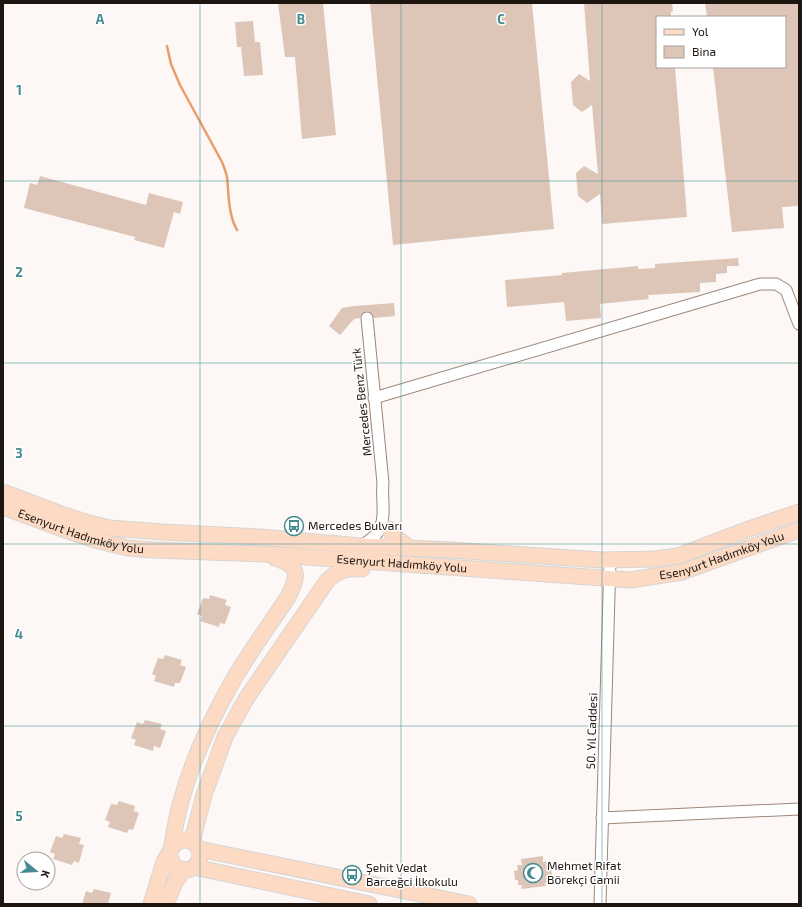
<svg xmlns="http://www.w3.org/2000/svg" width="802" height="907" font-family="'Exo 2',sans-serif">
<style>
.lines{fill:none;stroke-linecap:round;stroke-linejoin:round}
.stream{stroke:#e99d6b;stroke-width:2.5}
.building{fill:#ddc6b8}
.minor-casing{stroke:#9c877a;stroke-width:13}
.major-casing{stroke:#d6d5d4;stroke-width:17}
.minor{stroke:#fff;stroke-width:11}
.major{stroke:#fddac4;stroke-width:15}
.grid{fill:none;stroke:#438a91;stroke-width:1;stroke-opacity:0.55}
.labels{text-anchor:middle;stroke-width:3;stroke-linejoin:round;paint-order:stroke}
.street-label{font-size:12px;fill:#1d1510;stroke:#fff}
.poi-label{font-size:12px;fill:#1d1510;stroke:#fff;text-anchor:start}
.grid-label{font-size:13px;text-anchor:middle;font-weight:bold;fill:#438a91;stroke:#fff;stroke-width:3;stroke-linejoin:round;paint-order:stroke}
</style>
<rect width="100%" height="100%" fill="#fdf8f6"/>
<g class="lines">
<!-- stream -->
<path class="stream" d="M167 46 171 64 180 85 222 162C224 167 226 172 227 177 229 195 228 214 237 230"/>
</g>
<!-- building -->
<g class="building">
<polygon points="278,3 323,3 336,135 302,139 295,57 285,57"/>
<polygon points="370,3 532,3 554,229 393,245"/>
<polygon points="584,3 672,3 673,11 671,12 671,17 657,17 657,67 675,67 687,217 602,224 600,194 587,203 578,196 576,173 584,166 598,174 592,105 582,112 573,105 571,82 579,74 590,81"/>
<polygon points="705,3 799,3 799,206 782,207 784,228 732,232 713,67 785,67 785,17 707,17"/>
<polygon points="253,21 255,42 260,42 263,75 244,76 241,47 237,47 235,22"/>
<polygon points="40,176 146,205 149,193 183,202 180,214 174,212 164,248 134,240 135,237 24,208 30,183 37,185"/>
<polygon points="738,258 739,266 727,266 727,273 716,274 716,282 700,283 700,292 648,295 649,299 600,304 601,318 566,321 564,302 507,307 505,280 562,275 562,273 638,266 638,269 655,268 655,264"/>
<polygon points="394,303 395,316 374,318 370,312 366,311 361,315 360,318 354,319 340,335 329,326 342,308 354,306"/>
<polygon points="210,595 227,600 225,605 231,607 225,624 220,623 219,627 200,621 202,616 197,614 203,598 209,599"/>
<polygon points="165,655 182,660 180,665 186,667 180,683 175,683 174,687 154,681 156,676 152,674 158,658 163,659"/>
<polygon points="145,720 162,724 160,729 166,731 160,748 154,746 153,751 134,745 136,740 131,738 137,722 143,724"/>
<polygon points="119,801 135,806 134,811 139,813 133,830 129,829 127,833 108,827 110,822 105,820 111,804 117,805"/>
<polygon points="64,834 81,838 79,844 84,845 79,863 74,861 72,865 53,859 55,854 50,852 56,836 62,838"/>
<polygon points="543,856 543,862 546,861 547,866 551,866 552,876 549,876 550,882 545,883 546,886 521,889 522,885 518,885 518,880 515,880 514,871 518,870 517,865 522,865 521,859"/>
<polygon points="94,889 111,893 108,904 82,904 86,891 92,893"/>
</g>
<g class="lines">
<defs>
<g id="minor">
<polyline points="374,398 760,284 776,284 786,290 799,324"/>
<path d="M361 546C367 542 374 538 378 532 387 518 381 498 383 483L367 318"/>
<polyline points="602,818 799,809"/>
<polyline points="600,904 610,560"/>
</g>
<g id="major">
<polyline points="3,492 61,514 89,523 110,528 162,532 260,537 361,546 451,550 601,560 654,559 678,556 749,529 799,512"/>
<path id="s1" d="M3 507 68 531 95 540 128 548 154 550 265 554 630 580 682 572 799 530"/>
<polyline points="389,529 395,537 410,548"/>
<circle cx="185" cy="855" r="15"/>
<path d="M192 841 204 795 225 737 246 699 327 581C338 570 347 568 362 569"/>
<path d="M172 846C179 789 203 734 231 684 248 654 269 626 288 597 299 575 300 566 275 558"/>
<polyline points="199,849 469,904"/>
<polyline points="194,867 369,904"/>
<polyline points="151,904 164,862 169,853"/>
<polyline points="166,904 175,882 184,870"/>
</g>
</defs>
<!-- minor casing -->
<use href="#minor" class="minor-casing"/>
<!-- major casing -->
<use href="#major" class="major-casing"/>
<!-- minor -->
<use href="#minor" class="minor"/>
<!-- major -->
<use href="#major" class="major"/>
</g>
<!-- grid -->
<path class="grid" d="M200 3V904M401 3V904M602 3V904M3 181H799M3 363H799M3 544H799M3 726H799"/>
<!-- icons -->
<defs>
<symbol id="bus-ring" viewBox="-11 -11 22 22"><circle r="9.5" fill="#fff" stroke="#438a91" stroke-width="1.5"/><path d="M-5-6H5V4H4V6H2V4H-2V6H-4V4H-5ZM-3.5-4V0h7V-4ZM-3.5 1.2v1.5H-2V1.2ZM2 1.2v1.5H3.5V1.2Z" fill="#438a91"/></symbol>
<symbol id="mosque-ring" viewBox="-11 -11 22 22"><circle r="9.5" fill="#fff" stroke="#438a91" stroke-width="1.5"/><path d="M3.5-4.9A6 6 0 1 0 3.5 4.9A5 5 0 1 1 3.5-4.9Z" fill="#438a91"/></symbol>
</defs>
<g fill-rule="evenodd">
<use href="#bus-ring" x="283" y="515" width="22" height="22"/>
<use href="#mosque-ring" x="522" y="862" width="22" height="22"/>
<use href="#bus-ring" x="341" y="864" width="22" height="22"/>
</g>
<g class="labels">
<!-- street labels -->
<g class="street-label">
<text transform="translate(362 402) rotate(-96)" y="4">Mercedes Benz Türk</text>
<text dy="4" stroke="none"><textPath href="#s1" startOffset="82">Esenyurt Hadımköy Yolu</textPath></text>
<text dy="4" stroke="none"><textPath href="#s1" startOffset="730">Esenyurt Hadımköy Yolu</textPath></text>
<text dy="4" stroke="none"><textPath href="#s1" startOffset="406">Esenyurt Hadımköy Yolu</textPath></text>
<text transform="translate(592 731) rotate(-88)" y="4">50. Yıl Caddesi</text>
</g>
<!-- poi labels -->
<g class="poi-label">
<text x="308" y="530">Mercedes Bulvarı</text>
<text x="547" y="870">Mehmet Rifat<tspan x="547" dy="14">Börekçi Camii</tspan></text>
<text x="366" y="872">Şehit Vedat<tspan x="366" dy="14">Barceğci İlkokulu</tspan></text>
</g>
</g>
<g class="grid-label">
<text x="100" y="24">A</text>
<text x="301" y="24">B</text>
<text x="501" y="24">C</text>
<text x="19" y="95">1</text>
<text x="19" y="277">2</text>
<text x="19" y="458">3</text>
<text x="19" y="639">4</text>
<text x="19" y="821">5</text>
</g>
<!-- border -->
<rect width="802" height="907" fill="none" stroke="#1d1510" stroke-width="8"/>
<!-- legend -->
<rect x="656" y="16" width="130" height="52" fill="#ffffff" stroke="#a5a19f"/>
<rect x="664" y="29" width="20" height="6" fill="#fddac4" stroke="#a5a19f"/>
<text x="692" y="36" font-size="12" fill="#1d1510">Yol</text>
<rect x="664" y="46" width="20" height="12" fill="#ddc6b8" stroke="#a5a19f"/>
<text x="692" y="56" font-size="12" fill="#1d1510">Bina</text>
<!-- north arrow -->
<g transform="translate(36 871) rotate(108)"><circle r="19" fill="#ffffff" stroke="#a5a19f"/>
<path d="M0-3L7 15L0 10L-7 15Z" fill="#438a91"/>
<text y="-6" font-size="11" font-weight="bold" text-anchor="middle" fill="#1d1510">K</text>
</g>
</svg>
